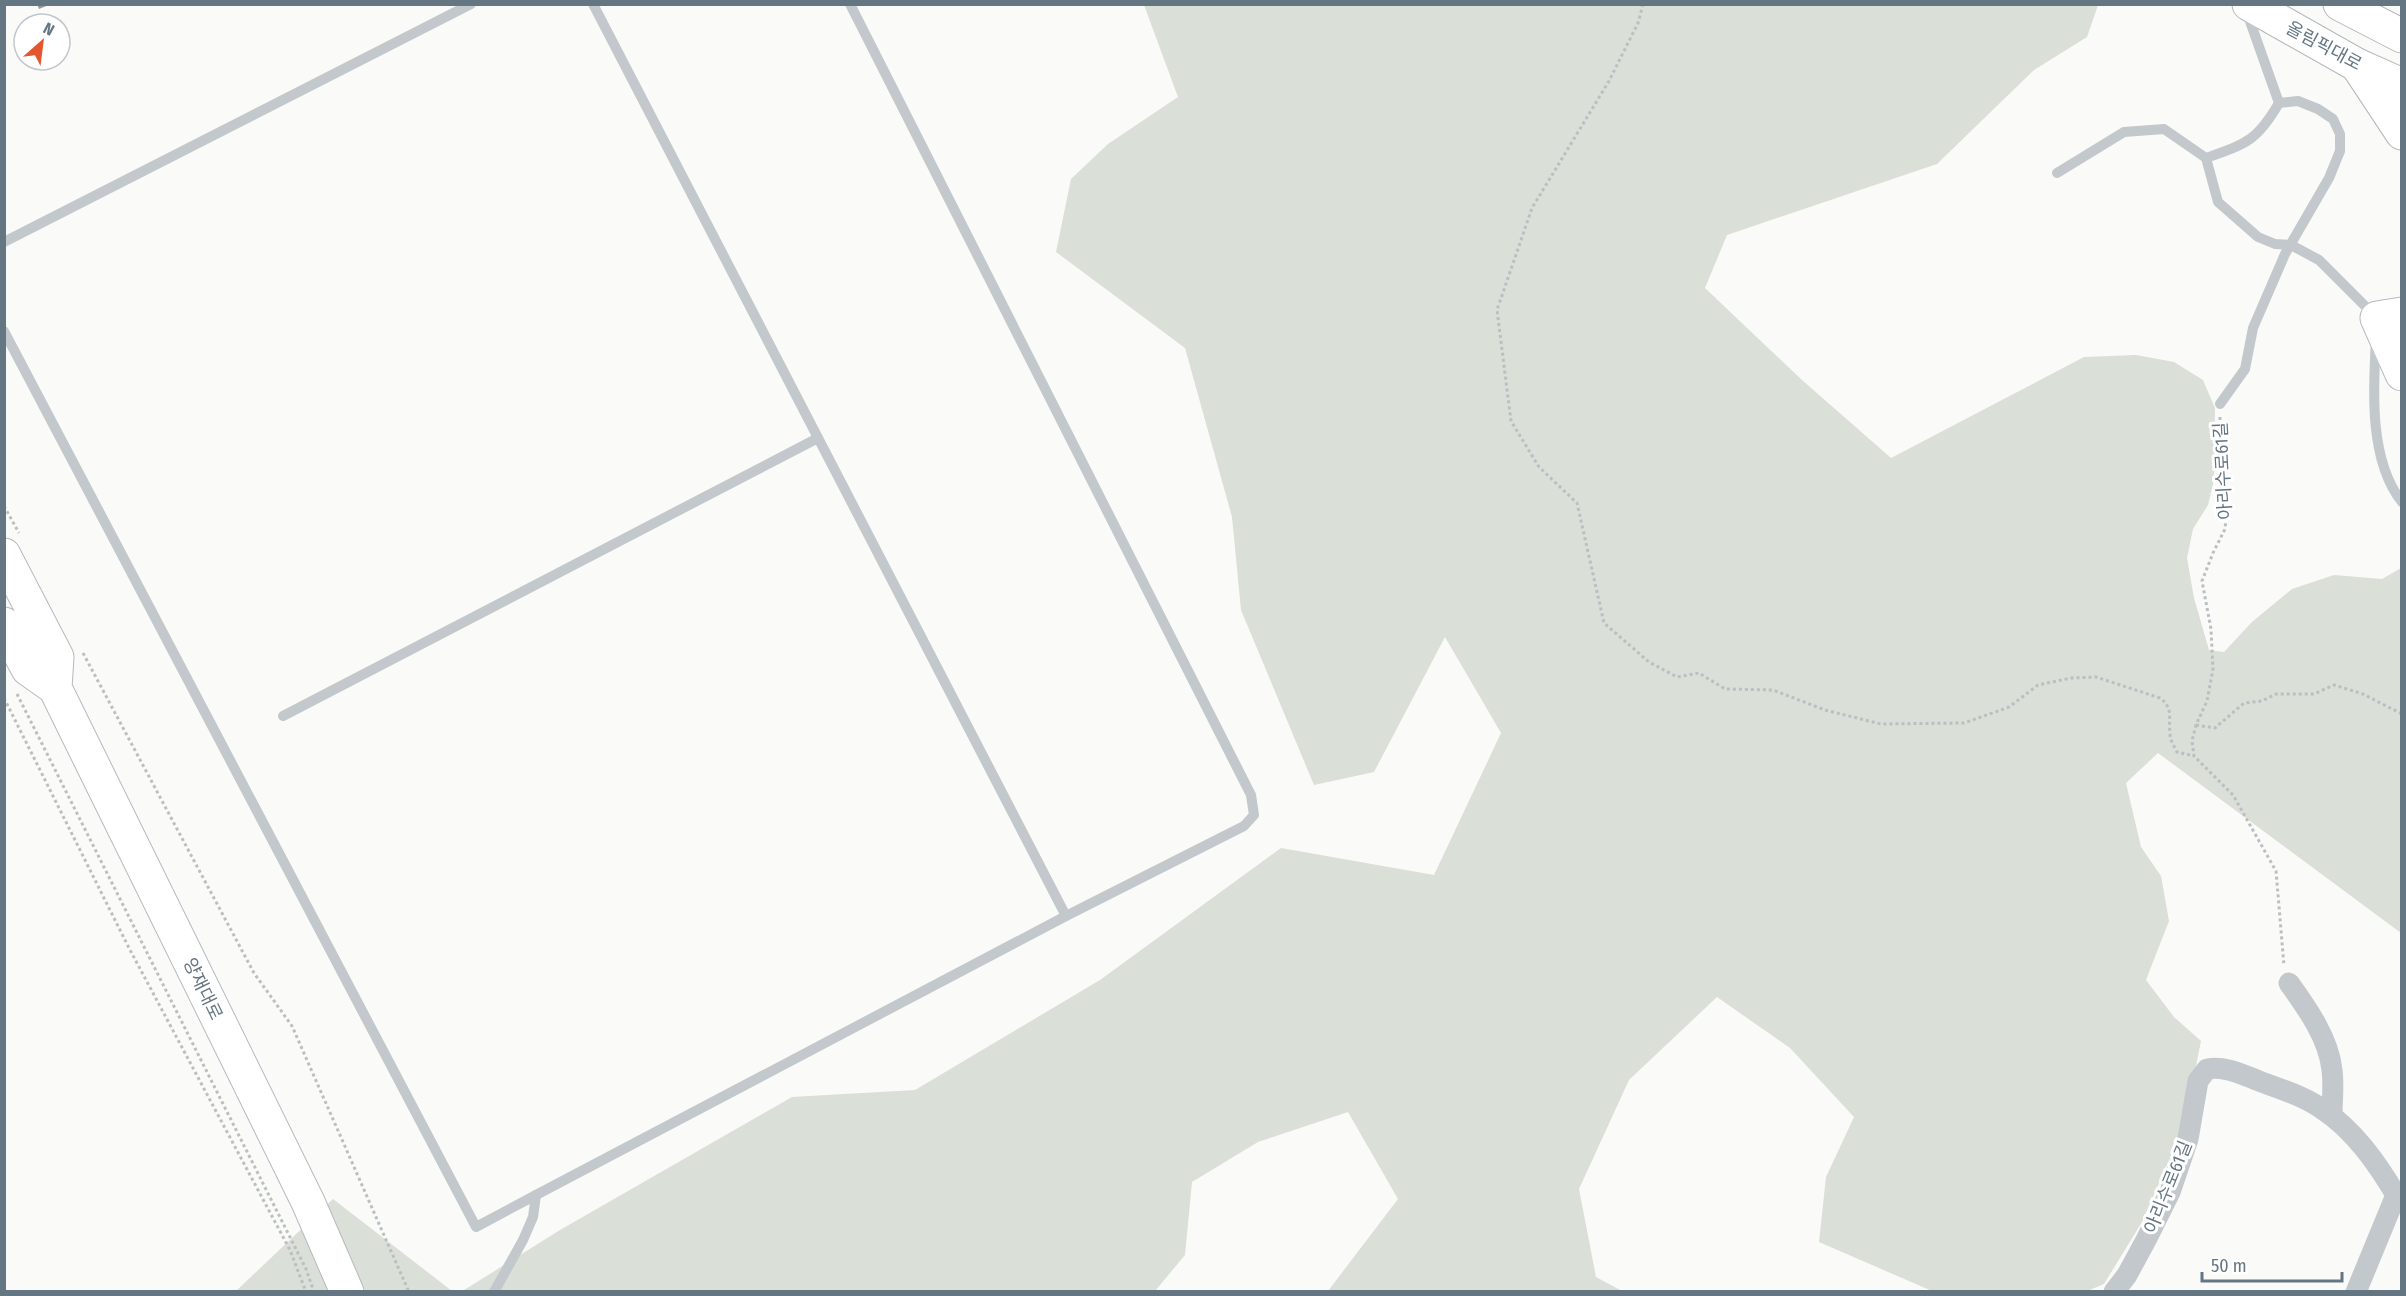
<svg xmlns="http://www.w3.org/2000/svg" width="2406" height="1296" font-family="'Fira Sans Condensed','Noto Sans KR',sans-serif">
<style>
.green{fill:#dadfd7}
.lines{fill:none;stroke-linecap:round;stroke-linejoin:round}
.primary-casing{stroke:#b5babe;stroke-width:35}
.trunk-casing{stroke:#b4b9bd;stroke-width:35}
.motorway-casing{stroke:#b4b9bd;stroke-width:35}
.path{stroke:#bbbfc2;stroke-width:3;stroke-dasharray:3 3;stroke-linecap:butt}
.service{stroke:#c3c8cc;stroke-width:10}
.minor{stroke:#c3c8cc;stroke-width:21}
.primary{stroke:#fff;stroke-width:33}
.trunk{stroke:#fff;stroke-width:33}
.motorway{stroke:#fff;stroke-width:33}
.wall{fill:#929a9f}
.labels{text-anchor:middle;stroke-width:6;stroke-linejoin:round;paint-order:stroke}
.street-label{font-size:18px;fill:#657683;stroke:#fff}
</style>
<rect width="100%" height="100%" fill="#fafaf8"/>
<!-- green -->
<g class="green">
<polygon points="1144,5 2098,5 2087,37 2034,70 1937,164 1727,235 1705,288 1802,380 1891,458 2084,357 2136,355 2174,362 2203,380 2215,408 2214,480 2208,505 2193,529 2187,558 2194,598 2209,650 2224,652 2252,622 2292,589 2334,575 2382,579 2401,568 2401,933 2158,753 2126,783 2141,847 2161,876 2169,921 2146,980 2174,1017 2201,1041 2184,1126 2142,1222 2104,1284 2085,1292 1932,1291 1819,1242 1826,1177 1854,1117 1790,1048 1717,997 1629,1080 1579,1189 1596,1277 1622,1291 1328,1291 1398,1199 1348,1112 1258,1142 1192,1182 1185,1255 1155,1291 461,1292 560,1230 792,1097 915,1090 1100,980 1281,848 1434,875 1501,733 1445,637 1374,772 1314,785 1241,610 1232,517 1185,348 1056,252 1071,179 1108,144 1178,97"/>
<polygon points="333,1199 452,1291 235,1292"/>
</g>
<g class="lines">
<defs>
<g id="primary">
<polyline points="4,555 57,657 55,688 308,1202 347,1292"/>
<polyline points="4,624 28,669 55,688"/>
</g>
<g id="trunk">
<polyline points="2249,4 2357,65 2402,85"/>
<polyline points="2340,4 2402,36"/>
</g>
<g id="motorway">
<polyline points="2357,65 2402,133"/>
<polyline points="2402,314 2377,318 2402,374"/>
</g>
</defs>
<!-- primary casing -->
<use href="#primary" class="primary-casing"/>
<!-- trunk casing -->
<use href="#trunk" class="trunk-casing"/>
<!-- motorway casing -->
<use href="#motorway" class="motorway-casing"/>
<!-- path -->
<g class="path">
<path d="M1643 4 1638 23 1609 81 1532 208 1497 310 1511 421 1539 467 1577 503 1604 623 1649 662 1677 677 1699 673 1725 689 1773 690 1825 710 1881 724 1964 723 2009 707 2038 685 2071 678 2096 677 2160 698C2174 708 2168 719 2170 734 2170 740 2174 746 2177 752L2194 756"/>
<polyline points="2220,417 2219,471 2228,499 2225,529 2213,553 2202,581 2211,629 2213,669 2207,701 2196,725 2192,741 2194,756 2233,795 2276,871 2284,966"/>
<polyline points="4,506 19,533"/>
<polyline points="83,653 254,973 292,1026 409,1292"/>
<polyline points="17,694 306,1269 314,1292"/>
<polyline points="4,698 129,948 290,1250 306,1292"/>
<polyline points="2196,725 2215,728 2244,703 2262,701 2276,694 2314,694 2334,685 2363,694 2402,714"/>
</g>
<!-- service -->
<g class="service">
<polyline points="850,4 1251,795 1254,815 1244,826 1066,916"/>
<path d="M2206 158C2246 144 2257 141 2279 103L2246 10"/>
<polyline points="2057,173 2124,132 2164,129 2206,158 2218,202 2258,237 2275,244 2291,245 2319,260 2375,316"/>
<polyline points="4,242 471,4"/>
<polyline points="4,331 476,1227 536,1195"/>
<path d="M2376 339C2373 390 2369 461 2402 502"/>
<polyline points="2220,404 2245,369 2253,328 2285,254 2329,178 2340,151 2340,134 2333,119 2318,109 2298,101 2279,103"/>
<polyline points="283,716 818,438"/>
<polyline points="494,1292 523,1240 533,1217 536,1195 1066,916 593,4"/>
</g>
<!-- minor -->
<g class="minor">
<path d="M2289 983C2307 1008 2329 1039 2332 1070 2334 1085 2332 1101 2332 1116"/>
<path d="M2114 1292 2127 1275 2146 1240 2170 1192 2188 1139 2198 1081 2207 1069C2226 1066 2241 1074 2259 1081 2280 1089 2304 1096 2322 1109 2354 1130 2377 1163 2396 1195L2356 1292"/>
</g>
<!-- primary -->
<use href="#primary" class="primary"/>
<!-- trunk -->
<use href="#trunk" class="trunk"/>
<!-- motorway -->
<use href="#motorway" class="motorway"/>
</g>
<!-- wall -->
<polygon class="wall" points="37,4 51,4 39,9"/>
<g class="labels">
<!-- street labels -->
<g class="street-label">
<text transform="translate(2324 46) rotate(28)" y="6">올림픽대로</text>
<text transform="translate(2223 471) rotate(-93)" y="6">아리수로61길</text>
<text transform="translate(203 989) rotate(64)" y="6">양재대로</text>
<text transform="translate(2168 1187) rotate(-68)" y="6">아리수로61길</text>
</g>
</g>
<!-- border -->
<rect width="2406" height="1296" fill="none" stroke="#657683" stroke-width="12"/>
<!-- north arrow -->
<g transform="translate(42 42) rotate(28)"><circle r="28" fill="#ffffff" stroke="#c1c8cd" stroke-width="1.5"/>
<path d="M0-4.5L10 22L0 15L-10 22Z" fill="#e4572e"/>
<text y="-9" font-size="16" font-weight="bold" text-anchor="middle" fill="#657683">N</text>
</g>
<!-- scale -->
<path d="M2202 1272v9h140v-9" fill="none" stroke="#657683" stroke-width="3"/>
<text x="2211" y="1272" font-size="18" fill="#657683" stroke="#ffffff" stroke-width="4.5" paint-order="stroke">50 m</text>
</svg>
